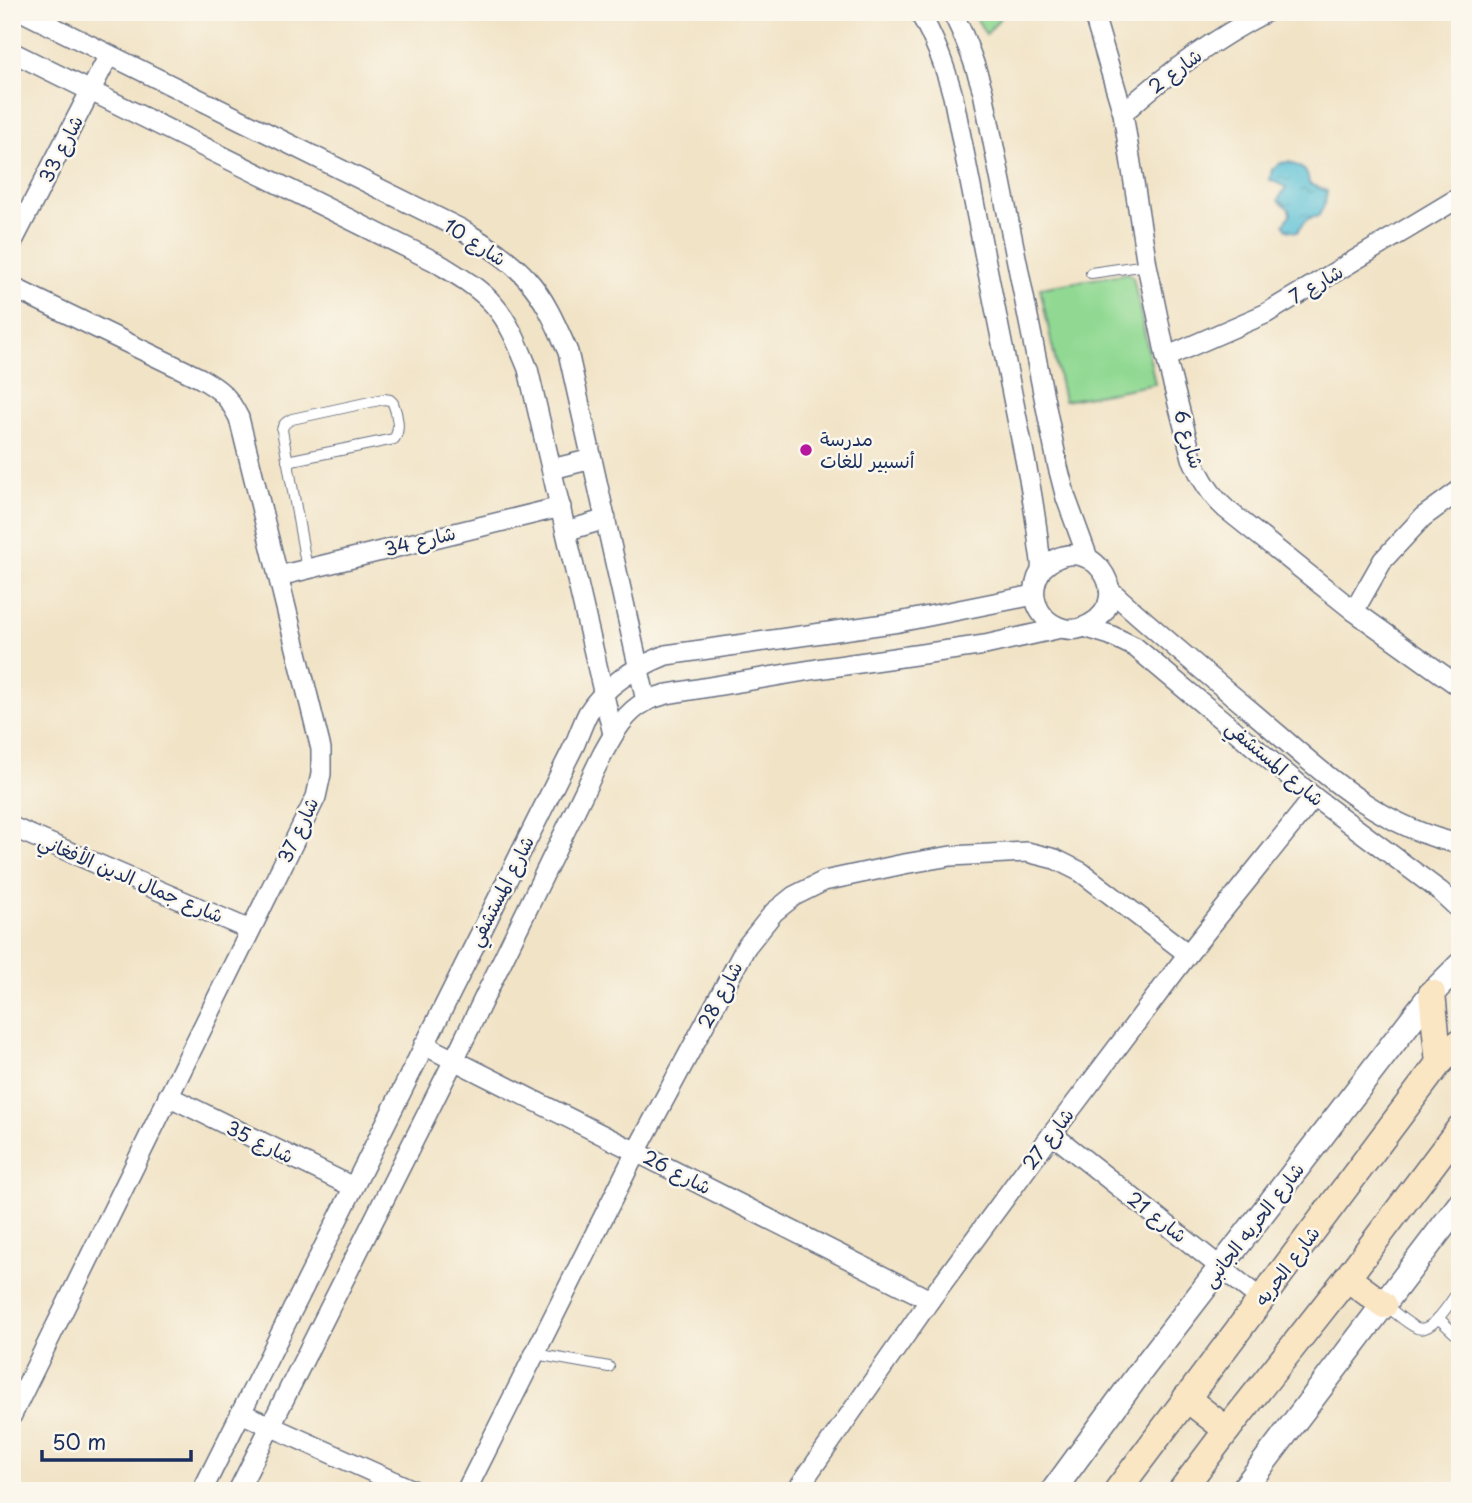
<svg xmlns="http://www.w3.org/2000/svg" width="1472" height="1503" font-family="'Playpen Sans','Playpen Sans Arabic',sans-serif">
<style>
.grass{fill:#91d993;stroke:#568478;stroke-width:2}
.park{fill:url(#park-tufts);stroke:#568478;stroke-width:2}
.water{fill:url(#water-ripples);stroke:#3a789a;stroke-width:2}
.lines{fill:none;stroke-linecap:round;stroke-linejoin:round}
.service-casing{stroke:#666e82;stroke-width:12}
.minor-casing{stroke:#666e82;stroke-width:22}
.tertiary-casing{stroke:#666e82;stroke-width:27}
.secondary-casing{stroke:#666e82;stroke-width:29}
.service{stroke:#fff;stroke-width:10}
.minor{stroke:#fff;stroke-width:19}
.tertiary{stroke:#fff;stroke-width:24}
.secondary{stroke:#fbe6c4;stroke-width:26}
.poi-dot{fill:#b5179e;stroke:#fbf7ec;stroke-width:2.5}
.labels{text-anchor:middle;stroke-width:5;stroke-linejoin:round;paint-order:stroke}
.street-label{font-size:19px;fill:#1b2f5e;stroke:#fbf7ec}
.poi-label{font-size:19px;fill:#1b2f5e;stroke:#fbf7ec;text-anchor:start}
</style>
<defs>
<pattern id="park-tufts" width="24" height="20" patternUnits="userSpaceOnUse" patternTransform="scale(1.75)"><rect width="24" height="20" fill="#91d993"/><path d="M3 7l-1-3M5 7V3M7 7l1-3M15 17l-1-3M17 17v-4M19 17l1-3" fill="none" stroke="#7cbb81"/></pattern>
<pattern id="water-ripples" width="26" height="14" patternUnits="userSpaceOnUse" patternTransform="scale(1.75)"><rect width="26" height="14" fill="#58c0d5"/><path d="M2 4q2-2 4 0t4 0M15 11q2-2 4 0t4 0" fill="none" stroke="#489cb0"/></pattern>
</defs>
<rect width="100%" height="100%" fill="#fbf7ec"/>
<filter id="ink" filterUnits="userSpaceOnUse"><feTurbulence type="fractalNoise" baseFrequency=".0143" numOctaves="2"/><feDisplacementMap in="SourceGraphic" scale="14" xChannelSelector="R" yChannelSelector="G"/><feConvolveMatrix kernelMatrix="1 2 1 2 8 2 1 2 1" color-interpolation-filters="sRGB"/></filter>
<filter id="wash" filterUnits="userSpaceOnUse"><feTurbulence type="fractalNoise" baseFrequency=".00686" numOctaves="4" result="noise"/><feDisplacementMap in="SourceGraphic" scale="28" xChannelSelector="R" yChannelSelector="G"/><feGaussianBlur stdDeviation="1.57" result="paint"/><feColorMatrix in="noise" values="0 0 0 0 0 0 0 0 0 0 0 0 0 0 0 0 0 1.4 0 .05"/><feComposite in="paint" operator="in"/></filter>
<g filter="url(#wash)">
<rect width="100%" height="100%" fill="#f1e3c6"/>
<!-- grass -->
<polygon class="grass" points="1128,273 1133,277 1155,384 1064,401 1040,288"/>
<!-- park -->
<polygon class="park" points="973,12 1005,12 986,35"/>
<!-- water -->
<path class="water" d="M1289 162C1302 168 1308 169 1309 184L1327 191 1325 204 1318 217C1307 215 1303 224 1297 232L1287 230 1284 224 1290 215 1289 209 1278 200 1286 187 1270 180 1272 169 1281 163Z"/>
</g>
<g filter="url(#ink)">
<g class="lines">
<defs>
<g id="service">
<polyline points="1091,273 1147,265"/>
<path d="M287 461 394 439C401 430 397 413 393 403L390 400 384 399 292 419C286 422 283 424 282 430L307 569"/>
<path d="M1385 1305C1395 1312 1406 1323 1417 1328 1433 1334 1451 1300 1460 1289"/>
<polyline points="1438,1318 1460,1338"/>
<polyline points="535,1354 609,1367"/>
</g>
<g id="minor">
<path d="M23 12 461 229C484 244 509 258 527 279 546 300 557 327 568 352L646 701"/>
<path d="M919 12C935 39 945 66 953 96L1029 479C1033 502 1037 525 1039 548 1040 554 1042 563 1041 569 1041 573 1038 575 1037 579 1034 587 1034 597 1037 605 1041 615 1049 623 1059 627 1069 631 1080 630 1090 624 1139 597 1086 523 1041 570"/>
<path d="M952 12C966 38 975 64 983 92L1058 467 1066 498 1088 558"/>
<path d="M1093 12 1123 113 1147 265 1166 357 1192 458C1200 477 1210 495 1226 509L1354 611 1460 687"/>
<path d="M12 52 436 262C455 274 479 287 494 305 510 323 519 347 528 369L613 734"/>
<path d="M1123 113C1167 73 1214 39 1266 12"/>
<polyline points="12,243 109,55"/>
<path d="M12 287 200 378C221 390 228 396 239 418L321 749V774L316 797 12 1415"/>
<polyline points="1166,357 1265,314 1460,197"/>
<polyline points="552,469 592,459"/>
<polyline points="566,531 606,519"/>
<polyline points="279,576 561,507"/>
<path d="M1109 589C1155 631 1203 671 1251 711 1315 765 1374 826 1460 844"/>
<polyline points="1354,611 1383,560 1423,517 1460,490"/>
<polyline points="1084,627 1110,635 1135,647 1314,797 1440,891 1460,910"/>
<polyline points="12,827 250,930"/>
<polyline points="424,1045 930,1300"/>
<polyline points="168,1096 353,1187"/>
<polyline points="1052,1134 1262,1300"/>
<polyline points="241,1413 415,1491"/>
<path d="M202 1491 575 744C579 734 583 723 588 713 606 684 635 668 666 655L899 622 1034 595"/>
<path d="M238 1491 454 1060 602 755C613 735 624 713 645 702 652 698 660 696 667 694L817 669 985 645 1061 628"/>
<polyline points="466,1491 636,1152 746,947 774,912 794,896 824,881 904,864 951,856 1027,852 1055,859 1081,872 1188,954"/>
<polyline points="796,1491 930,1300 1052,1134 1188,954 1314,797"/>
</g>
<g id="tertiary">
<polyline points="1053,1491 1143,1368 1432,993 1460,965"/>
<polyline points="1242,1491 1460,1204"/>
</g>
<g id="secondary">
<polyline points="1432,993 1439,1063"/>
<polyline points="1347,1278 1384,1305"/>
<polyline points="1186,1398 1227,1430"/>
<polyline points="1117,1491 1439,1063 1460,1042"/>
<polyline points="1181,1491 1227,1430 1347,1278 1460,1128"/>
</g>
</defs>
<!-- service casing -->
<use href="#service" class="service-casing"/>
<!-- minor casing -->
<use href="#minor" class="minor-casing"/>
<!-- tertiary casing -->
<use href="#tertiary" class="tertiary-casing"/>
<!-- secondary casing -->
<use href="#secondary" class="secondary-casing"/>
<!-- service -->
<use href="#service" class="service"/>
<!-- minor -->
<use href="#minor" class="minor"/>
<!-- tertiary -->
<use href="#tertiary" class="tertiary"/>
<!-- secondary -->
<use href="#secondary" class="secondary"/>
</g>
</g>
<!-- markers -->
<circle class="poi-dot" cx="806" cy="450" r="7"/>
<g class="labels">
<!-- street labels -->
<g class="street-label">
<text transform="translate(1175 71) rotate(-37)" y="7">شارع 2</text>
<text transform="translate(61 149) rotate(-63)" y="7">شارع 33</text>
<text transform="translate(475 242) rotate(33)" y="7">شارع 10</text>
<text transform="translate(1316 284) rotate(-30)" y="7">شارع 7</text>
<text transform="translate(1189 439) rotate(73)" y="7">شارع 6</text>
<text transform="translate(420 541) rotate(-14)" y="7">شارع 34</text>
<text transform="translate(1275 763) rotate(40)" y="7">شارع المستشفي</text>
<text transform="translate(298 830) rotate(-65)" y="7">شارع 37</text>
<text transform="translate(131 878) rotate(23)" y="7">شارع جمال الدين الأفغاني</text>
<text transform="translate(501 891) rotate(-63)" y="7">شارع المستشفي</text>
<text transform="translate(720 995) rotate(-62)" y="7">شارع 28</text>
<text transform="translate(1048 1139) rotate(-53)" y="7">شارع 27</text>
<text transform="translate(260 1142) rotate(26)" y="7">شارع 35</text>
<text transform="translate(677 1172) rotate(27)" y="7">شارع 26</text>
<text transform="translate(1157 1217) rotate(38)" y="7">شارع 21</text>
<text transform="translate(1253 1225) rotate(-52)" y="7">شارع الحريه الجانبى</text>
<text transform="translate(1287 1266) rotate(-53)" y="7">شارع الحريه</text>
</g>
<!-- poi labels -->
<g class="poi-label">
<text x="820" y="446">مدرسة<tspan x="820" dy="22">أنسبير للغات</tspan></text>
</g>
</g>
<!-- margin -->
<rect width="1472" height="1503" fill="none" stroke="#fbf7ec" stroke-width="42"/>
<!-- scale -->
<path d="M42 1450v10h149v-10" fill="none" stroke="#1b2f5e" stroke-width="3.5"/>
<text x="52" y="1450" font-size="21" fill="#1b2f5e" stroke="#fbf7ec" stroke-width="5" paint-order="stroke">50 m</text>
</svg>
